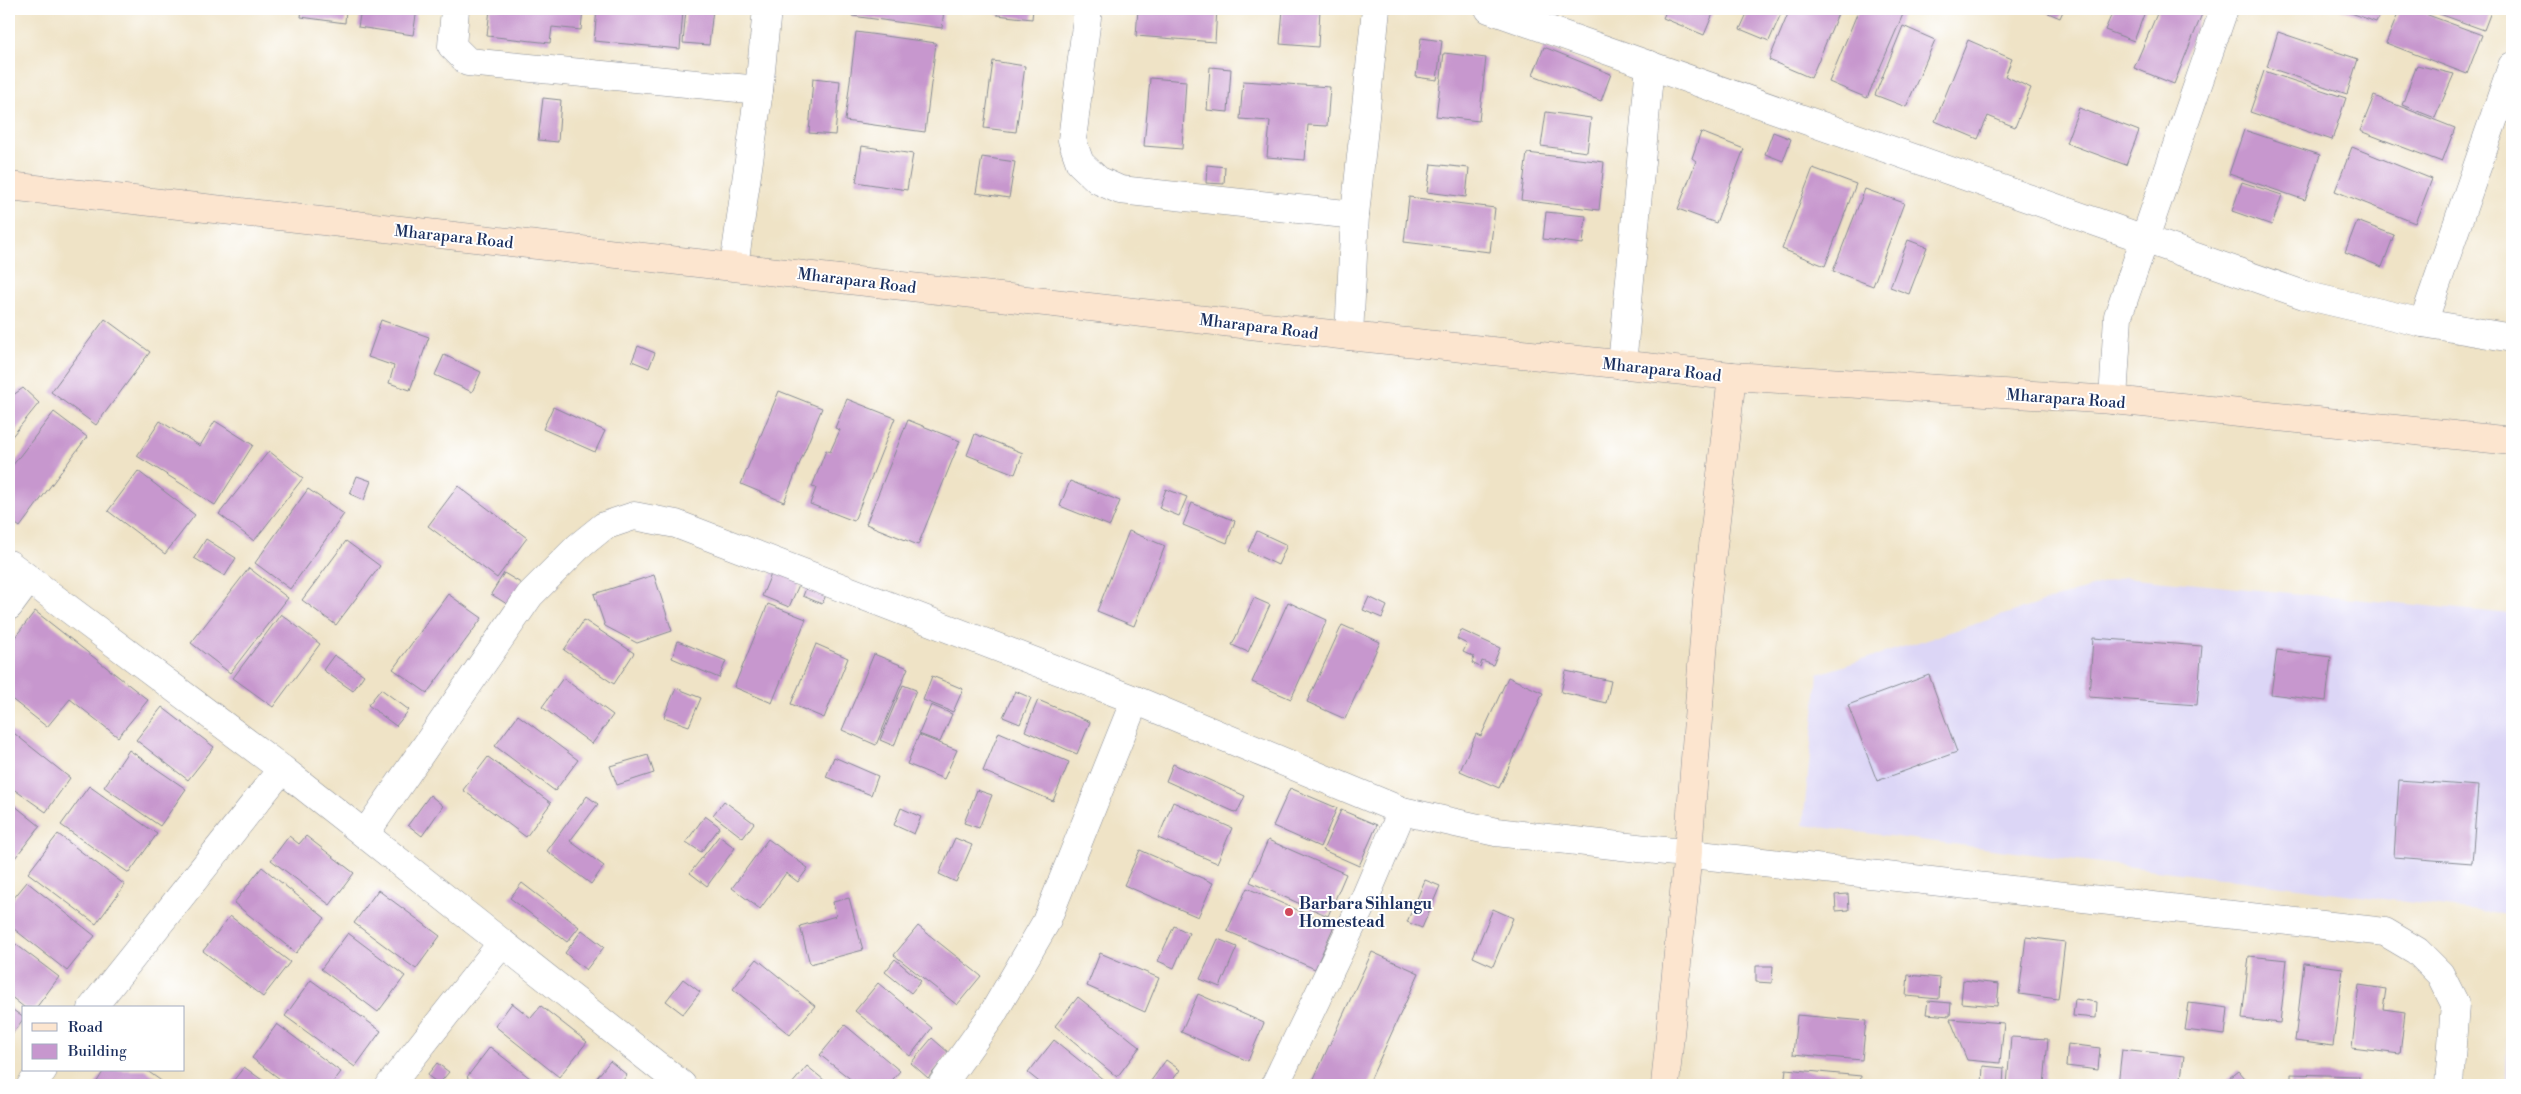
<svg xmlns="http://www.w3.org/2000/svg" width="2521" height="1094" font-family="'Libre Bodoni',serif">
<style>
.built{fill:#dcd6f6}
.building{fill:#c797ce}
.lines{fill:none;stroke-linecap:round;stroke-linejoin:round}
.street-casing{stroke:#858992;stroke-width:29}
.secondary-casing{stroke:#858992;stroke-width:29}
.street{stroke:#fff;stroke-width:28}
.secondary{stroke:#fce5cf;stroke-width:28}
.poi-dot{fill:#d1495b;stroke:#fff;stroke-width:2}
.labels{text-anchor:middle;stroke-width:4;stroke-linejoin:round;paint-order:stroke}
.street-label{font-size:16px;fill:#1b2f5e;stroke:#fff}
.poi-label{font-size:16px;font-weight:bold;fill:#1b2f5e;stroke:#fff;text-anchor:start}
</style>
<rect width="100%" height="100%" fill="#fff"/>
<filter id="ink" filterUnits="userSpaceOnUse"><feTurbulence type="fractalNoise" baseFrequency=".02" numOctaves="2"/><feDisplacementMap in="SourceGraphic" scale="10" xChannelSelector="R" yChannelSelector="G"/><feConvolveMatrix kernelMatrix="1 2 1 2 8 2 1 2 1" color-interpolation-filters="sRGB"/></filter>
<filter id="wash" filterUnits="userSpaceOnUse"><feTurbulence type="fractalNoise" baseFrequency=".0096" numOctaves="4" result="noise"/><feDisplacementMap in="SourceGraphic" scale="20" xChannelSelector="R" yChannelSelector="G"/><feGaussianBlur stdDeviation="1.12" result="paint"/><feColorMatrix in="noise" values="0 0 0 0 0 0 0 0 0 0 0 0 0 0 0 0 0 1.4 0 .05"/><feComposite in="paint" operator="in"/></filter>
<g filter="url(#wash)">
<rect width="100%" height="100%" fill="#efe3c6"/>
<!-- built -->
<polygon class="built" points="2123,577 2512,614 2512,1085 2506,1085 2509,915 1803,825 1818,674"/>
<g id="blocks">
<!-- building -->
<g class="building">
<polygon points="90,9 106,9 106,12"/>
<polygon points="302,9 346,9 345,23 301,17"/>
<polygon points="361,9 417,9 413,35 358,27"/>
<polygon points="490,9 583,9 581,30 552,27 550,43 487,36"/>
<polygon points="597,9 683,11 680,49 594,41"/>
<polygon points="686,9 713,9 709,45 683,43"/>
<polygon points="853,9 944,9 942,28 852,16"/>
<polygon points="997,9 1033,9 1032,19 997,15"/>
<polygon points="1138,9 1217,9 1215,42 1136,36"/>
<polygon points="1283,9 1320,9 1318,47 1280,44"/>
<polygon points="1667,9 1715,9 1704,35 1663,18"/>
<polygon points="1749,9 1783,9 1769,41 1740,29"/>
<polygon points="1790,9 1840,9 1811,78 1769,60"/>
<polygon points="1859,9 1895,9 1904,12 1867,98 1829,82"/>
<polygon points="2039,9 2064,9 2060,18"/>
<polygon points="2114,9 2146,9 2134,41 2105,30"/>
<polygon points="2159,9 2190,9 2202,14 2174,84 2134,68"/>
<polygon points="2340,9 2382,9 2376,22"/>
<polygon points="2400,9 2412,9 2482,35 2467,74 2386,43"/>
<polygon points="2426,9 2492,9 2484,30"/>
<polygon points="1903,26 1935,40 1906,107 1875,95"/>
<polygon points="856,32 936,43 925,132 845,121"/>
<polygon points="2278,32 2358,59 2347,94 2267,67"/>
<polygon points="1421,38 1442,41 1437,80 1416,77"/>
<polygon points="1968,40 2012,59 2005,76 2031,88 2015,127 1988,116 1978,139 1935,121"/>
<polygon points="1544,47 1611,74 1601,101 1533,75"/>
<polygon points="1444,53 1486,58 1479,121 1436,116"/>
<polygon points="993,61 1025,66 1016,132 984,128"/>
<polygon points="2417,65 2454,74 2435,118 2402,105"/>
<polygon points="1210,67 1231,69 1228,112 1207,110"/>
<polygon points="2264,71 2346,98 2332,140 2250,112"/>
<polygon points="813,78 840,81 835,135 809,133"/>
<polygon points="1150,78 1186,81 1182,149 1144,146"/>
<polygon points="1243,81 1330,87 1327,126 1308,125 1305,160 1267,157 1270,121 1240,119"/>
<polygon points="2374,96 2455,128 2442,162 2360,131"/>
<polygon points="543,98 561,100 558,142 538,140"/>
<polygon points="2079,108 2139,131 2126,165 2066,143"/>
<polygon points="1546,112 1591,118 1587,152 1541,146"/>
<polygon points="2244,130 2320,155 2305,200 2229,174"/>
<polygon points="1701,132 1744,149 1716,223 1678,209 1696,161 1692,158"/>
<polygon points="1773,132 1791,139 1783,161 1765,154"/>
<polygon points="862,146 913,154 907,190 856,182"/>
<polygon points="2352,147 2432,179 2415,223 2335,191"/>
<polygon points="1527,153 1604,162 1599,210 1521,200"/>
<polygon points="982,157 1015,162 1009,198 976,193"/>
<polygon points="1431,164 1469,168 1466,197 1427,192"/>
<polygon points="1207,165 1225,167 1224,184 1206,183"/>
<polygon points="1813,168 1856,184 1825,266 1782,249"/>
<polygon points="2242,182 2282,195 2272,225 2232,211"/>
<polygon points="1865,189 1904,203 1873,286 1833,271"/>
<polygon points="1409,197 1495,208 1490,252 1404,242"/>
<polygon points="1546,212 1586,216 1583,244 1543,239"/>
<polygon points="2357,221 2394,235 2382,267 2345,252"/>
<polygon points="1908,240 1927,247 1909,294 1890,287"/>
<polygon points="105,319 150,352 96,425 51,392"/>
<polygon points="381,320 429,337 410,390 389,383 394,366 368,357"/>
<polygon points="638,346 655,353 649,368 632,361"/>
<polygon points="444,355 481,372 472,392 435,375"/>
<polygon points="23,388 39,403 9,440 9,398"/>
<polygon points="779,391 822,408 784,502 741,484"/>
<polygon points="847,399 895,418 854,521 810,504 816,488 812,487 826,450 830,452 840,430 835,428"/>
<polygon points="553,407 605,431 595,452 543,429"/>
<polygon points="54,412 87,437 20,527 9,519 9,470"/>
<polygon points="908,420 960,441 918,545 866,524"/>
<polygon points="160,421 200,446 215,421 253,445 215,505 137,456"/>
<polygon points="975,434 1023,453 1015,474 967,455"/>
<polygon points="269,451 303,478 254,541 219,514"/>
<polygon points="138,471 195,515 165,554 108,511"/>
<polygon points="357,476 371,481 364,500 350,494"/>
<polygon points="1070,481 1120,501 1110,526 1060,506"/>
<polygon points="458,486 527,538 497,578 428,526"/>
<polygon points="308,489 344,514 290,589 255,563"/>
<polygon points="1166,489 1187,497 1179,516 1159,508"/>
<polygon points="1192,503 1235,521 1227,543 1183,525"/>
<polygon points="1129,531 1165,546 1134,626 1097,611"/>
<polygon points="1257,531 1287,545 1278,565 1248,551"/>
<polygon points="206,539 236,558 225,576 194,558"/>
<polygon points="346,541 380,566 336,625 302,600"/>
<polygon points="774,567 802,578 789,607 762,596"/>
<polygon points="249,568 288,598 230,673 191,643"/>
<polygon points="504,573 524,585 510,606 491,594"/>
<polygon points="654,575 672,631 637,643 605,626 594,594"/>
<polygon points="810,578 830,586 822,604 803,596"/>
<polygon points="448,594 482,618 427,693 393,669"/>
<polygon points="1369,597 1387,606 1382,618 1363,610"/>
<polygon points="1254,598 1270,605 1248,652 1232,645"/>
<polygon points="1288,602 1327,620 1291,699 1252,682"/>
<polygon points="768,604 806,619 772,703 734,687"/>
<polygon points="35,611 148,700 118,737 70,699 47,727 9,697 9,645"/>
<polygon points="281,614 320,644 273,707 233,678"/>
<polygon points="584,620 634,653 614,684 564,650"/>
<polygon points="1342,625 1380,642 1345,719 1307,702"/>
<polygon points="1461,630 1500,648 1493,665 1482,661 1480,667 1472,663 1474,657 1463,652 1467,644 1457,639"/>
<polygon points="2093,638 2202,646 2197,705 2089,697"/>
<polygon points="678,641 726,661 719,678 672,658"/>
<polygon points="816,644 848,658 824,718 791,704"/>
<polygon points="2277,650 2331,657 2326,701 2271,694"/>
<polygon points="874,654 908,668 876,745 842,730"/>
<polygon points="334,655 364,675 353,691 323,670"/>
<polygon points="1566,671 1611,681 1606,703 1561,692"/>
<polygon points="1929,675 1957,752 1877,781 1848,705"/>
<polygon points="932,676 963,689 953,712 923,700"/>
<polygon points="1508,677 1543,693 1499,788 1460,771 1476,734 1481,736"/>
<polygon points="563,678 613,715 592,744 542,707"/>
<polygon points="903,685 916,690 894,746 880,740"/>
<polygon points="676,688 701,698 689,726 664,717"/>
<polygon points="381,689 409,710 396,726 368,705"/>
<polygon points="1015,691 1031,698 1020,724 1003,717"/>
<polygon points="1038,700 1090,722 1077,754 1025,731"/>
<polygon points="931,705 952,714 940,742 919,734"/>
<polygon points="162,707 214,747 188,780 136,740"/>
<polygon points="518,715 578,760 555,791 495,746"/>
<polygon points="10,730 70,778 46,812 9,786"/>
<polygon points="999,732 1069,762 1053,801 983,771"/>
<polygon points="919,735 957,750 944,779 907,764"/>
<polygon points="129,750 186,789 160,826 104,787"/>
<polygon points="648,755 654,773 617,785 610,766"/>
<polygon points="488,757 551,803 526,837 463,790"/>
<polygon points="834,757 878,776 871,795 826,777"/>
<polygon points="1173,764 1245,796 1237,813 1166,781"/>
<polygon points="2399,780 2478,786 2472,863 2394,857"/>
<polygon points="89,786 157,834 129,873 61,825"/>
<polygon points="1290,788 1337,808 1320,847 1273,826"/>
<polygon points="977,790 992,795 979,828 964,823"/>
<polygon points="430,795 443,806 422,836 408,825"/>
<polygon points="587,796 598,804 570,841 604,866 591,884 547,851"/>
<polygon points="9,801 40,826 11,863 9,861"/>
<polygon points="724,801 754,823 743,838 713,815"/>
<polygon points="1173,802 1232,828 1217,863 1158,838"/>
<polygon points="901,808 921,817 914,834 894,825"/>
<polygon points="1341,810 1377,825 1359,866 1323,850"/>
<polygon points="705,816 720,827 701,852 686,842"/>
<polygon points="58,834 125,885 96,924 28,873"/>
<polygon points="289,836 299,844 306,836 354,873 330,905 271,860"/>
<polygon points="719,836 735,848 707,886 690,873"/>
<polygon points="955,838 972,845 956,882 939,874"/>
<polygon points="768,839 808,868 798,882 786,873 760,909 732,888"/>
<polygon points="1268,840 1346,874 1328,916 1250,882"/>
<polygon points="1140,850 1213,883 1198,917 1124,885"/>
<polygon points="262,867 325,918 296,953 234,903"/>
<polygon points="1425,880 1440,886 1422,928 1407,922"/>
<polygon points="27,882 95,936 67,971 9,925 9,904"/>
<polygon points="522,883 579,927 567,942 510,898"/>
<polygon points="1247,888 1334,926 1315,969 1227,931"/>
<polygon points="378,890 440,936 416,969 354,923"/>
<polygon points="1848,894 1849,910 1836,911 1835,895"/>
<polygon points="849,898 863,950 810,964 800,926 836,916 833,902"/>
<polygon points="1493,909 1513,918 1493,966 1473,957"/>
<polygon points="230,916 290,962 263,997 203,951"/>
<polygon points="918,926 981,976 957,1005 894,955"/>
<polygon points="1174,926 1189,933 1174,968 1158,961"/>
<polygon points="582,930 604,947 586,970 565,953"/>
<polygon points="348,933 405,976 378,1012 321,969"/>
<polygon points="2026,937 2065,942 2058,999 2019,994"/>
<polygon points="9,939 59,977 36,1008 25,1008 9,995"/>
<polygon points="1218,939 1237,947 1220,987 1200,979"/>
<polygon points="1372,952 1419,973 1368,1085 1311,1085"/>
<polygon points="1100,953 1159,978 1145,1012 1087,986"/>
<polygon points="2249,956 2287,960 2280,1023 2242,1019"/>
<polygon points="757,959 815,1006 790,1035 733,989"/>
<polygon points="895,959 921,981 911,993 885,972"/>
<polygon points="2304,963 2343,968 2333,1046 2295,1041"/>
<polygon points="1756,966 1773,966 1772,983 1756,982"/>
<polygon points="1908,975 1940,978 1939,999 1906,996"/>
<polygon points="683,979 700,992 683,1014 666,1001"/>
<polygon points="311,980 381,1031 355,1067 285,1016"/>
<polygon points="1963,980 1999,984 1997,1006 1961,1003"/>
<polygon points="878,983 932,1028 910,1056 855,1011"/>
<polygon points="2359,985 2386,989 2383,1009 2405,1012 2400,1054 2352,1048"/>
<polygon points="1198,994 1264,1023 1248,1061 1181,1032"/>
<polygon points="1078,997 1140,1047 1117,1077 1055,1026"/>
<polygon points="2075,999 2097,1002 2096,1018 2073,1016"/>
<polygon points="1928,1001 1951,1003 1950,1016 1926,1014"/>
<polygon points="512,1003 531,1018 541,1006 587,1042 559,1077 495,1026"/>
<polygon points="2189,1003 2228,1008 2225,1035 2185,1030"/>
<polygon points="9,1007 24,1018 9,1038"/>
<polygon points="1797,1015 1866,1021 1862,1060 1793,1054"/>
<polygon points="1950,1019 2004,1023 2000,1063 1967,1060"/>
<polygon points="277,1024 341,1072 331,1085 288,1085 252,1058"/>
<polygon points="845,1025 900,1071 888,1085 858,1085 820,1055"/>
<polygon points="2011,1037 2048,1039 2044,1085 2007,1085"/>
<polygon points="932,1038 949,1053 928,1078 911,1063"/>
<polygon points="1054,1040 1110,1085 1043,1085 1028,1073"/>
<polygon points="2068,1044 2100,1048 2098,1070 2066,1066"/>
<polygon points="490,1047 539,1085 477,1085 467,1077"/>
<polygon points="2122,1049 2184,1056 2180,1085 2158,1082 2158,1085 2118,1085"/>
<polygon points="1166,1060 1180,1070 1169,1085 1148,1085"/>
<polygon points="610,1061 627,1075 619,1085 591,1085"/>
<polygon points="437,1063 449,1072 439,1084 427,1075"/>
<polygon points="807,1066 830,1085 791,1085"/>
<polygon points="1983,1066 2004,1068 2003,1085 1982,1085"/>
<polygon points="244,1067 269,1085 230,1085"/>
<polygon points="1786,1069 1861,1076 1860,1085 1784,1085"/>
<polygon points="104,1070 146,1070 167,1085 95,1085"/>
<polygon points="2238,1071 2250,1085 2220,1085"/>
<polygon points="2291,1074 2359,1076 2358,1085 2291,1085"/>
</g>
</g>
</g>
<g filter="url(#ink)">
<use href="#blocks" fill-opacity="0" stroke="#858992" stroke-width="1"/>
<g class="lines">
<defs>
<g id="street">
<polyline points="455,9 452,46 468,62 759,90"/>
<polyline points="1088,9 1072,140 1080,163 1098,180 1120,190 1355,215"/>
<polyline points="1489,9 2304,295 2423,323 2512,338"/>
<polyline points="734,266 759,90 767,9"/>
<polyline points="2423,323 2512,66"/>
<polyline points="1349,336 1355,215 1376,9"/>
<polyline points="1622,365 1650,65"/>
<polyline points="2113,400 2118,316 2224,9"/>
<polyline points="9,564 282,769 682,1085"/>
<polyline points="9,606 29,579"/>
<polyline points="365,834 530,595 578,547 604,526 634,516 676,524 1135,700 1402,811 1496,832 2385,932 2417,951 2440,974 2455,1004 2449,1085"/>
<polyline points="92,1008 282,769"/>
<polyline points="31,1085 43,1070"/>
<polyline points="390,1085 502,943"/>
<polyline points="942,1085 992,1015 1046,922 1135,700"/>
<polyline points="1275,1085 1365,898 1402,811"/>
</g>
<g id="secondary">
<polyline points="9,186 1349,336 1732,376 2113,400 2512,441"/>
<polyline points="1665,1085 1688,852 1707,600 1732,376"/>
</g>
</defs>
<!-- street casing -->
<use href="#street" class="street-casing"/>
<!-- secondary casing -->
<use href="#secondary" class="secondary-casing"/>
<!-- street -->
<use href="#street" class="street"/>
<!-- secondary -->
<use href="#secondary" class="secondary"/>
</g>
</g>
<!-- markers -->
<circle class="poi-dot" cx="1289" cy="912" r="5"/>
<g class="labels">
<!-- street labels -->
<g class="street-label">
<text transform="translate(454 236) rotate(6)" y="6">Mharapara Road</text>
<text transform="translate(857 280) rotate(7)" y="6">Mharapara Road</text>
<text transform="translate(1259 326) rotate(7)" y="6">Mharapara Road</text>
<text transform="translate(1662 369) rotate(6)" y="6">Mharapara Road</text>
<text transform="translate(2066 398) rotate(4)" y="6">Mharapara Road</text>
</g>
<!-- poi labels -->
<g class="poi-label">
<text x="1299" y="909">Barbara Sihlangu<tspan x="1299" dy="18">Homestead</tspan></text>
</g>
</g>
<!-- margin -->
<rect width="2521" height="1094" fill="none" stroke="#fff" stroke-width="30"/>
<!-- legend -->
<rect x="22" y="1006" width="162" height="65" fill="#ffffff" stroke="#a4acbf"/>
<rect x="32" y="1023" width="25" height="8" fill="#fce5cf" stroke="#a4acbf"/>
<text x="68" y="1032" font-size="15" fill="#1b2f5e">Road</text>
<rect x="32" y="1044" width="25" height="15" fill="#c797ce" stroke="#a4acbf"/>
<text x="68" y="1056" font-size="15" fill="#1b2f5e">Building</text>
</svg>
